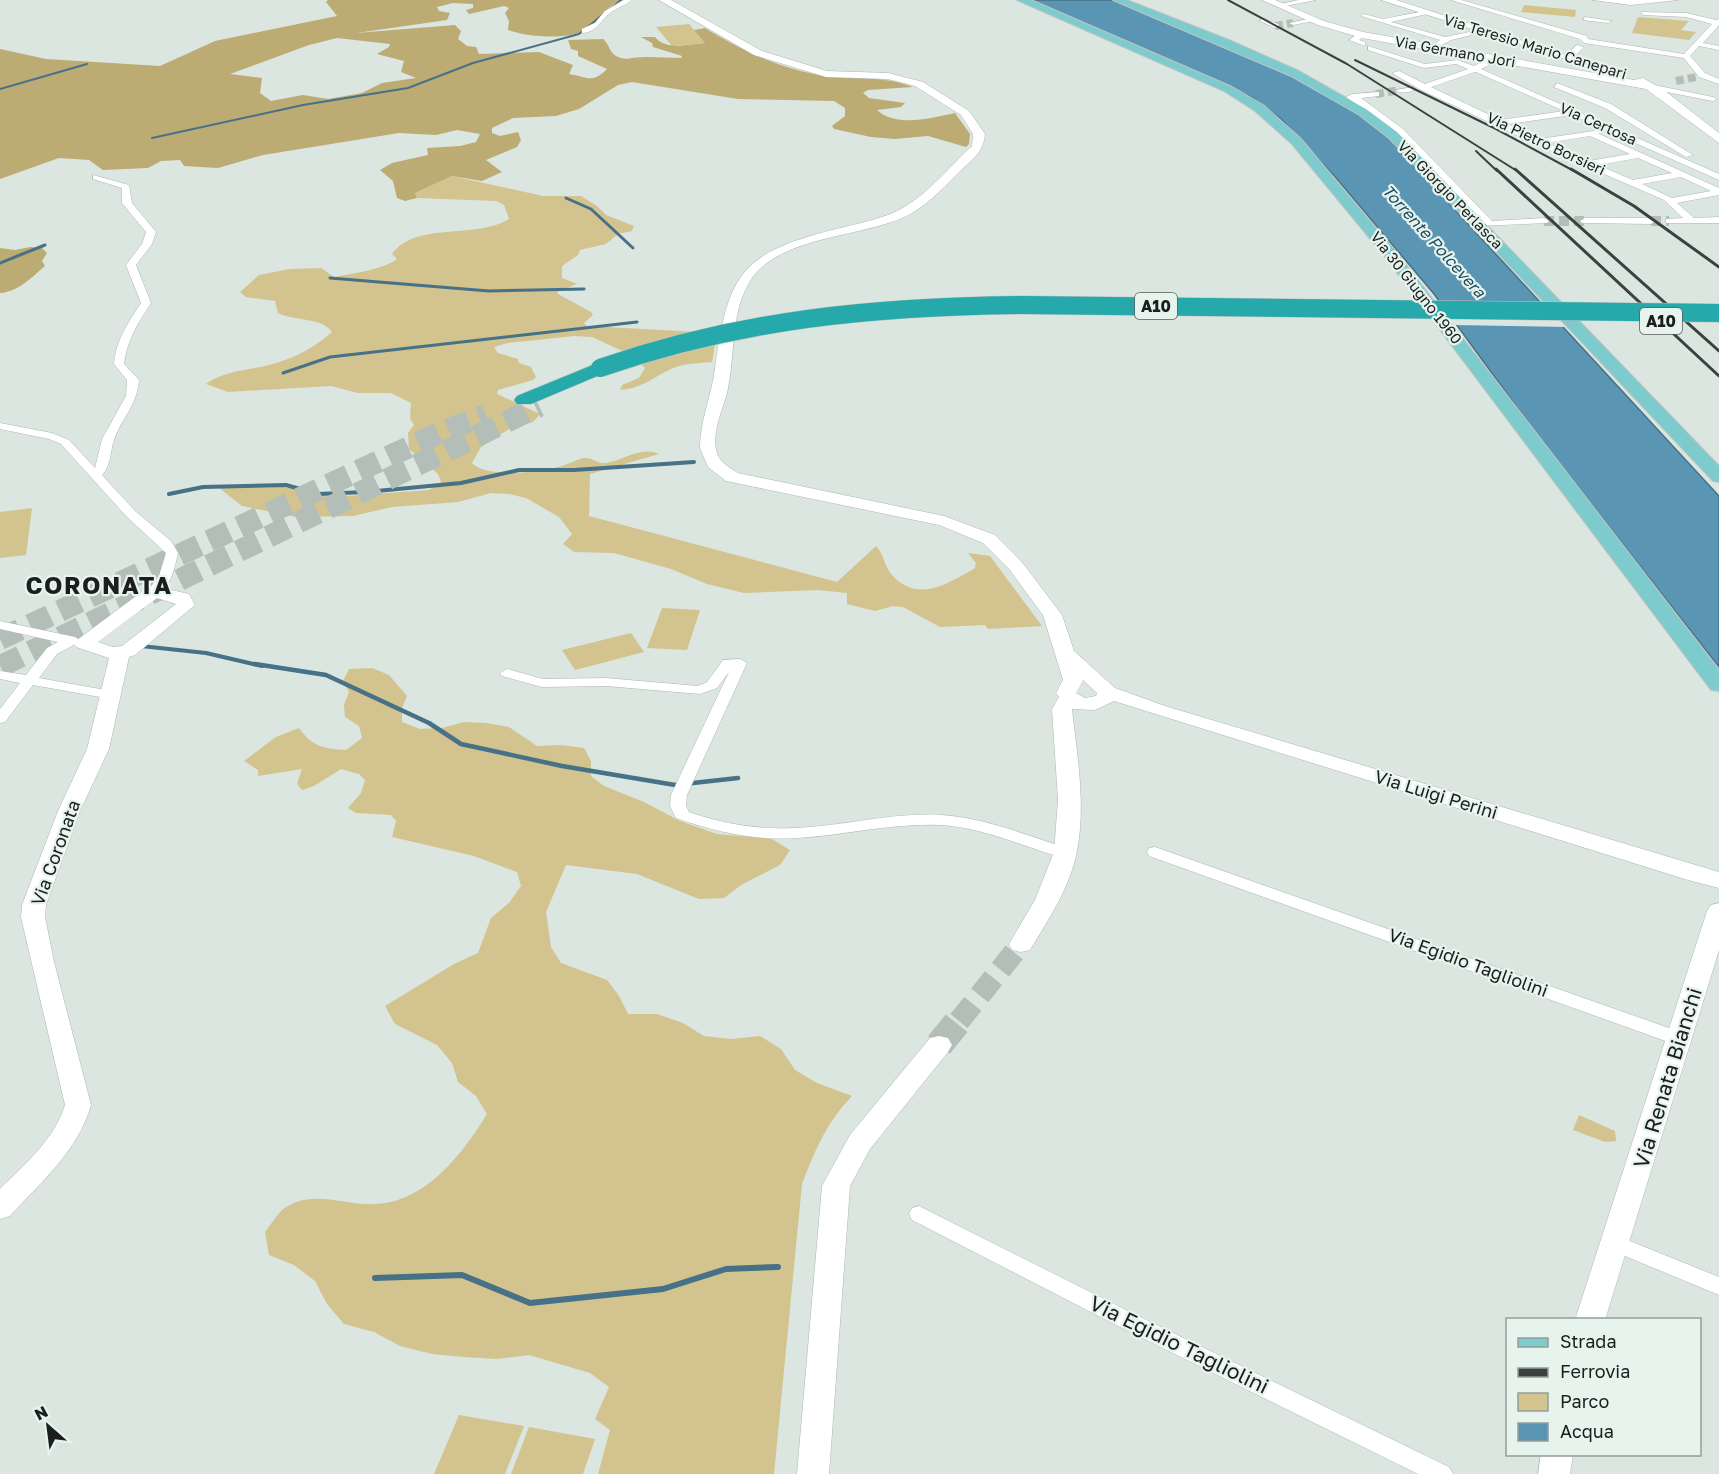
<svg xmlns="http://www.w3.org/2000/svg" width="1719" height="1474" font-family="'Golos Text',sans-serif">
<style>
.green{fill:#d3c38f}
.forest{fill:#bdab74;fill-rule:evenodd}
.water{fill:#5a95b3;stroke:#477186;stroke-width:1.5}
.pier{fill:#dae6df}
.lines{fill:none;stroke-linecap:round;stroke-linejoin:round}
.stream-far4{stroke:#477186;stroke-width:2}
.stream-far3{stroke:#477186;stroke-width:3}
.stream-far2{stroke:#477186;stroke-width:4}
.stream-far1{stroke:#477186;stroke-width:4.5}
.stream{stroke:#477186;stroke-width:6}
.street-tunnel-far1{stroke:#b4beb8;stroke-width:8;stroke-dasharray:8 4;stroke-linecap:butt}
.street-tunnel{stroke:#b4beb8;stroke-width:10;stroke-dasharray:10 5;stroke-linecap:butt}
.secondary-tunnel-far1{stroke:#b4beb8;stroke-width:22;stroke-dasharray:22 11;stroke-linecap:butt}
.secondary-tunnel{stroke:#b4beb8;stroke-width:28;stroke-dasharray:28 14;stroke-linecap:butt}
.highway-tunnel-far1{stroke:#b4beb8;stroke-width:22;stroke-dasharray:22 11;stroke-linecap:butt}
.highway-tunnel{stroke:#b4beb8;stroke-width:29;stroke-dasharray:29 14;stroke-linecap:butt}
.street-casing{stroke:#adb8b2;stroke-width:1}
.secondary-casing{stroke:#adb8b2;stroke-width:1}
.primary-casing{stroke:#c3c4c4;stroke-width:2}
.highway-casing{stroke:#c3c4c4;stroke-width:1}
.street{fill:#fff;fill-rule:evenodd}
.secondary{fill:#fff;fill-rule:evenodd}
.primary{fill:#7dcbcc;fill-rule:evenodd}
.highway{fill:#26a9aa;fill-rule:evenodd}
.rail-far1{stroke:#3b413e;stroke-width:2}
.rail{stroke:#3b413e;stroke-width:3}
.highway-bridge-casing{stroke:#c3c4c4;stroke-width:19;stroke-linecap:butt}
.highway-bridge{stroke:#26a9aa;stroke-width:18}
.labels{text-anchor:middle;stroke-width:4.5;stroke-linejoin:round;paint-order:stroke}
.far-street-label{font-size:15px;fill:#1a1e1c;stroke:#e7f3ed}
.far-water-label{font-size:16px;font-style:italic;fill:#1b4c62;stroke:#e7f3ed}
.shield{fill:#e7f3ed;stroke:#585e5b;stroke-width:1.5}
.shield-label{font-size:16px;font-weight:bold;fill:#1a1e1c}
.street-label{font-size:18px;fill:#1a1e1c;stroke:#e7f3ed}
.near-street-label{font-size:21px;fill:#1a1e1c;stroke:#e7f3ed}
.district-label{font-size:24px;font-weight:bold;letter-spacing:1.5px;fill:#1a1e1c;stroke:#e7f3ed}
</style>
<rect width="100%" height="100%" fill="#dae6df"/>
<!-- green -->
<g class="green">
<polygon points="1524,5 1576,10 1575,17 1521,12"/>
<polygon points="1638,17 1689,21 1681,30 1696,32 1689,40 1632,33"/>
<polygon points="689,24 705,43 672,46 656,27"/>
<path d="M452 176 543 196H581L597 206 606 215 634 226 632 231 618 234 606 244 580 250 578 255 562 266V278L577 284 558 291V294L591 312 593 315 584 323 587 326 717 333 712 362C703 363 692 363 683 365 658 371 648 388 620 390L622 385 639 378 645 368 629 354 592 337 574 336 508 343 494 347 498 353 518 359 519 363 531 367 536 377 533 380 498 390 497 394 540 414 533 422 509 429 481 447 472 463C487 479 542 472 562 466 569 464 577 459 584 458 593 457 597 464 606 463 626 460 639 446 659 454L590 474 589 516 837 582 876 546C884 554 884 566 892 575 918 604 949 583 975 568L976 563 968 553 990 556 1042 626 988 629 985 625 940 627 903 607 893 606 875 611 847 604V593L818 590 744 593 707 584 671 569 614 553 574 552 563 544 572 534 559 517 526 498 509 494 491 493 458 502 392 507 353 516 296 517 242 506 218 487 266 486 301 489 333 497 429 490 441 482 438 474 409 449 408 433 414 425 410 418 411 403 391 393H358L331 386 228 392 206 384C223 371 249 370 269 365 293 359 314 348 332 332 322 317 293 321 278 313L275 301 246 297 240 292 259 275 290 269 321 268 334 277C351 274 385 269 397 259L392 254C416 221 474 240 509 219L504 205 497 201 417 198 415 193Z"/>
<polygon points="32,508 26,555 0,558 0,512"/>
<polygon points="662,608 700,610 687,650 647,648"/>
<polygon points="631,633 644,652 575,670 562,650"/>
<path d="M372 668 389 675 407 696 402 708V722L420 729 442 728 464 722 486 723 509 727 537 746 561 745 584 748 591 761V776L604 786 644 802 680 821 717 834 772 839 790 850 780 865 741 885 724 898 699 899 637 874 566 865 546 912 551 947 561 963 607 980 619 996 628 1014H657L683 1023 704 1036 731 1039 760 1036 781 1049 795 1070 817 1083 852 1096C827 1122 815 1150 802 1184L774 1474H598L610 1430 595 1419 609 1387 590 1373 529 1355 497 1359 464 1357 432 1354 400 1346 374 1332 344 1324 327 1304 315 1281 294 1265 269 1255 265 1232C271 1225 278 1212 286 1207 315 1189 345 1206 376 1204 426 1202 463 1153 487 1114L476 1096 458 1082 452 1063 437 1045 395 1024 385 1006 454 964 478 953 491 918 509 903 521 886 517 872 474 856 392 837 396 821 391 815 356 813 348 808 361 793 365 780 359 774 341 769 314 786 302 790 297 784 302 769 258 776V770L244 761 276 737 299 728C312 747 325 749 346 750L362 738 359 726 345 717 344 705 349 692 343 681 349 669Z"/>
<polygon points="1579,1115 1615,1131 1616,1141 1605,1142 1573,1130"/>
<polygon points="459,1415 524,1426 505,1474 434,1474"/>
<polygon points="529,1427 595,1439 583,1474 511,1474"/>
</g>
<!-- forest -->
<g class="forest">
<path d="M328 0H621C606 6 601 19 590 28 572 41 527 37 508 30L509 21 505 13 509 8 504 6 469 14 466 10 473 8V4L453 3 437 7 439 11 450 13 447 20 356 33 455 25 461 31 458 39 467 46 476 47 479 54 539 52 573 65 569 74C588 77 592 84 607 69L578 56V51L571 49 568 40 603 39C610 45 609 53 618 57 622 59 628 59 632 58 650 56 664 58 681 58L682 56 653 47 652 43 641 37H655C666 51 689 44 705 43L694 30 705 28C739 49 781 69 821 75 853 80 883 75 913 87L868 90 863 93 869 98 905 103 901 107 877 110C897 128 931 118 955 113L970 134 969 144 966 147 928 136 895 139 871 137 834 129 832 126 845 116V108L834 101 738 99 632 82 618 85 579 109 556 116 513 118 492 128V133L500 136 518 132 521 140 517 147 486 160 502 172 482 181 452 176 415 193 417 198 405 201 397 198 393 181 380 170 392 163 428 155 427 148 460 146 476 142 480 134 457 130 436 135 399 133 263 155 218 168 184 166 180 160 161 161 148 168 103 170 89 160 59 158 0 179V49L46 59 160 66 215 41 337 16 326 2ZM337 38 390 44 389 47 377 54 404 61 401 72 416 78 382 83 362 93 328 99 303 95 271 101 260 93 262 78 230 74 309 45Z"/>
<path d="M30 247 42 248 47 253 42 261 45 266C32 277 18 292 0 293V248L15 250Z"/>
</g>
<!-- water -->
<polygon class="water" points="1030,0 1112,0 1247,55 1330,93 1385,134 1719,496 1719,667 1535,432 1434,294 1336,178 1281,119 1254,99 1223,84"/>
<!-- pier -->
<polygon class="pier" points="1437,304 1548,305 1568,327 1453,325"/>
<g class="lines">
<!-- stream-far4 -->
<g class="stream-far4">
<polyline points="0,89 87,64"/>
<polyline points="152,138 303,105 408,88 473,63 579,34 621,0"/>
</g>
<!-- stream-far3 -->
<g class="stream-far3">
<polyline points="566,198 591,209 633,248"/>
<polyline points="0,263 45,245"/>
<polyline points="330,278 489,291 584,289"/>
<polyline points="283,373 330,357 637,322"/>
</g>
<!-- stream-far2 -->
<g class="stream-far2">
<polyline points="169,494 203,487 286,485 318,494 366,492 461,483 519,470 574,470 694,462"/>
<polyline points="141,646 206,653 262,666"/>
</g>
<!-- stream-far1 -->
<polyline class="stream-far1" points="255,664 326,675 429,723 461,744 562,766 675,785 738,778"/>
<!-- stream -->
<polyline class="stream" points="375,1278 462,1275 530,1303 663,1289 726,1269 778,1267"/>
<!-- street-tunnel-far1 -->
<g class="street-tunnel-far1">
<polyline points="1275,26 1293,23"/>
<polyline points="1676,81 1696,77"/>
<polyline points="1376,94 1400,90"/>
</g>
<!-- street-tunnel -->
<g class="street-tunnel">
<polyline points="1544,221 1585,221"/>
<polyline points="1651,221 1669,221"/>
</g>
<!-- secondary-tunnel-far1 -->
<polyline class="secondary-tunnel-far1" points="959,1021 1021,944"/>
<!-- secondary-tunnel -->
<polyline class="secondary-tunnel" points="939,1045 960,1019"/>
<!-- highway-tunnel-far1 -->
<g class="highway-tunnel-far1">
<polyline points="0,639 439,433 486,415"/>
<polyline points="1,666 539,406"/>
</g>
<!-- highway-tunnel -->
<polyline class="highway-tunnel" points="0,666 4,664"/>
<defs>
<g id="street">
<path d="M624 0H632C626 5 617 8 610 13 601 20 596 33 582 33V29L595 23 605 11Z"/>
<polygon points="1299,0 1316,0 1279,7 1276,5"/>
<polygon points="1451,0 1461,0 1587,36 1588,39 1684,54 1712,24 1686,17 1643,15 1641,12 1686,13 1716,20 1719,19 1719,25 1703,43 1719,46 1719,50 1699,46 1690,56 1705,73 1719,79 1719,84 1699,77 1684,58 1584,43 1580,39"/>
<polygon points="1593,0 1678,0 1631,5"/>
<polygon points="1425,11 1427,14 1391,22 1445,37 1484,29 1488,31 1451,40 1438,47 1434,45 1440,40 1361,16 1364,14 1383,19"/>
<polygon points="1585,17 1612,21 1608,23 1583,20"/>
<polygon points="1262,18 1278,24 1279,26 1275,28 1260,21"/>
<polygon points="1313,18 1315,21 1293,25 1289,23"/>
<polygon points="1359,33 1366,35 1359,40 1365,42 1365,46 1349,40"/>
<polygon points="1577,45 1584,47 1572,59 1566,59 1566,55"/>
<path d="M1368 46 1425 64 1457 60 1474 66 1491 57H1497V61L1481 69 1719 174V180L1572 115 1508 124 1539 139 1601 130 1599 134 1719 188V195L1677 203 1694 218 1719 217V223H1666V219L1683 218 1664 200 1535 144 1419 89 1392 73 1399 71 1425 84 1468 69 1456 64 1424 68 1368 50ZM1475 72H1476L1564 111 1500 120 1431 87ZM1590 136 1630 154 1589 161 1547 143ZM1638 158 1672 173 1633 180 1598 165ZM1681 177 1711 191 1672 198 1642 184Z"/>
<polygon points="1557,83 1611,104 1693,155 1686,157 1605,108 1554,87"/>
<polygon points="1649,84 1713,97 1717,99 1713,101 1646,88"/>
<path d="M1414 87 1415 89C1411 93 1400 94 1396 90Z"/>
<polygon points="1379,92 1379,96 1361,98 1403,129 1492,221 1544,218 1549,221 1547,223 1478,226 1478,222 1482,221 1397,133 1346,97 1353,94"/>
<path d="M93 175 129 185 132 203 156 232 152 244 136 265 151 303C138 323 127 340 124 364L139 380C137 406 122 417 114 440 110 452 111 466 102 475L135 511 171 541 178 553C175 567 170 591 154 596L147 592 159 576 166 553 127 517 61 444 49 439 0 429V423L52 433 69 440 95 468 102 439 126 396 127 380 114 364C116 340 128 323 141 303L126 265 142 244 146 232 122 203V188L93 179Z"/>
<polygon points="1585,218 1651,218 1656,221 1651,224 1582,223 1580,221"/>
<polygon points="0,621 75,637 81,641 57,654 39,678 111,691 118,695 111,699 33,685 5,722 0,723 0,709 20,683 0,679 0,671 26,675 47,648 58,642 0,629"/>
<path d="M740 659 747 663 687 795 686 806 689 812C723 824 760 830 796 828 845 826 893 812 942 815 986 818 1028 836 1070 849L1072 853 1064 858C1023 847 983 827 940 825 892 823 846 835 798 838 757 841 716 832 676 818L670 806 671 795 729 672 717 688 700 694 606 686 542 687 502 676 500 673 507 669 543 679 606 678 698 686 707 682 723 660Z"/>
<polygon points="1155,847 1686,1034 1689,1039 1686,1044 1680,1046 1674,1044 1149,856 1147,852 1149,848"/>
<polygon points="919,1206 1132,1313 1449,1467 1453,1474 1418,1474 1116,1325 912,1220 909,1214 912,1208"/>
<polygon points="1615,1235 1719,1277 1719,1295 1608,1249 1605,1243 1608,1237"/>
</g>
<g id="secondary">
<path d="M659 0H671L762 51 827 71 888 73 923 82 969 111 985 134C983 154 971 160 958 173 941 190 924 209 902 218 858 237 781 237 752 278 729 312 736 355 727 393 722 411 708 441 720 459 724 465 732 469 738 473L944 516 995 535 1021 561 1062 615 1074 651 1115 688 1165 706 1719 872V888L1688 880 1114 701 1095 710 1072 709C1077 755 1086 804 1077 851 1070 887 1049 919 1030 950L1021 952 1012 950 1009 944 1035 900 1054 852 1058 800 1052 709 1059 697 1056 693 1063 680 1043 615 1009 569 983 543 939 525 726 481 708 467 700 448C700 420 712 395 715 368 728 273 741 253 836 229 856 224 878 220 897 211 926 197 948 168 972 146L973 134 961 115 915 86 888 79 826 77 754 55ZM1083 680 1097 693 1096 696 1085 698 1076 693Z"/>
<polygon points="1262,0 1275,0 1324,21 1363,32 1634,80 1643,78 1665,91 1719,133 1719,143 1646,89 1362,38 1318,25"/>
<polygon points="1381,0 1396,0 1608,68 1599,70"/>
<path d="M154 586 189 594 195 605 135 655 129 657 109 749 80 811 46 905 45 917 54 962 91 1105C78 1151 41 1182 10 1216L0 1219V1189C25 1164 54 1140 65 1105L21 917 22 905 58 811 87 749 109 658 76 647 73 643 147 588ZM157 598 176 604 122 646 113 647 98 642Z"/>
<polygon points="1719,903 1719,950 1605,1320 1575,1320 1707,911 1711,905"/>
<polygon points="939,1036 948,1038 952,1045 948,1052 870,1149 850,1186 829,1474 797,1474 822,1186 850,1135 930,1038"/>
<polygon points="1541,1454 1573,1454 1570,1474 1538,1474"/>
</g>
<g id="primary">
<polygon points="1017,0 1031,0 1232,87 1263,105 1300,138 1396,252 1719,670 1719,691 1711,690 1386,258 1292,144 1255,111 1224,91"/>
<polygon points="1113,0 1127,0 1229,40 1299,71 1366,109 1397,132 1719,466 1719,482 1713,481 1389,138 1358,114 1291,76"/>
</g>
<polygon id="highway" points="600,362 610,368 607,372 531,404 517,404 514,400 517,396"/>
</defs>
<!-- street casing -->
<use href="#street" class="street-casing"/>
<!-- secondary casing -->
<use href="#secondary" class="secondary-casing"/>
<!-- primary casing -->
<use href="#primary" class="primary-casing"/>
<!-- highway casing -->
<use href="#highway" class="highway-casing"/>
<!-- street -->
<use href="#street" class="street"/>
<!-- secondary -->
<use href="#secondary" class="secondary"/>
<!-- primary -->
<use href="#primary" class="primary"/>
<!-- highway -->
<use href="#highway" class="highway"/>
<!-- rail-far1 -->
<g class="rail-far1">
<polyline points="1228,0 1347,64 1517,171"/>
<polyline points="1355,60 1496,129 1574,171"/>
<polyline points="1476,151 1497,171"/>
</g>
<!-- rail -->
<g class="rail">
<polyline points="1496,169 1719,376"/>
<polyline points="1515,169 1719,351"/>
<polyline points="1571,169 1634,206 1719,267"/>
</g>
<defs>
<path id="highway-bridge" d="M600 368C742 319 872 307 1022 305L1719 313"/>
</defs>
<!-- highway-bridge casing -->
<use href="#highway-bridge" class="highway-bridge-casing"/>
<!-- highway-bridge -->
<use href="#highway-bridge" class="highway-bridge"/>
</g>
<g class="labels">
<!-- far-street labels -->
<g class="far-street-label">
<text transform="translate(1535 47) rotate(17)" y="5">Via Teresio Mario Canepari</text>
<text transform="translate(1455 52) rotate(10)" y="5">Via Germano Jori</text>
<text transform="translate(1598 124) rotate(24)" y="5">Via Certosa</text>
<text transform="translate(1546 144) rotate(25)" y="5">Via Pietro Borsieri</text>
<text transform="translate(1450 195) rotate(46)" y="5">Via Giorgio Perlasca</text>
<text transform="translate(1416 288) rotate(52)" y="5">Via 30 Giugno 1960</text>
</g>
<!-- far-water labels -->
<g class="far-water-label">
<text transform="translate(1434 241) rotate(48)" y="6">Torrente Polcevera</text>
</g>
<!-- shield labels -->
<g class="shield">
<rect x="1135" y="293" width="42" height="26" rx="4.5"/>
<rect x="1640" y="308" width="42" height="26" rx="4.5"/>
</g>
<g class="shield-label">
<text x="1156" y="312">A10</text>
<text x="1661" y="327">A10</text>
</g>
<!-- street labels -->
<g class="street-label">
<text transform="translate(1436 795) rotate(17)" y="6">Via Luigi Perini</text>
<text transform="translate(56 853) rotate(-70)" y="6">Via Coronata</text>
<text transform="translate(1468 963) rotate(20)" y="6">Via Egidio Tagliolini</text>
</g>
<!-- near-street labels -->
<g class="near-street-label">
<text transform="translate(1668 1078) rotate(-73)" y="7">Via Renata Bianchi</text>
<text transform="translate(1179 1345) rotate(26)" y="7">Via Egidio Tagliolini</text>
</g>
<!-- district labels -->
<g class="district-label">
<text x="99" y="594">CORONATA</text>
</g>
</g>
<!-- legend -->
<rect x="1506" y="1318" width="195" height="138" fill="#e7f3ed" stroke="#959e99" stroke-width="1.5"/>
<rect x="1518" y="1338" width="30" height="9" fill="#7dcbcc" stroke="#959e99" stroke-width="1.5"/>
<text x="1560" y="1348" font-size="18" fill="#1a1e1c">Strada</text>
<rect x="1518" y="1368" width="30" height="9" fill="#3b413e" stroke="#959e99" stroke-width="1.5"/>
<text x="1560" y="1378" font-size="18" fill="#1a1e1c">Ferrovia</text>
<rect x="1518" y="1393" width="30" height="18" fill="#d3c38f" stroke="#959e99" stroke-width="1.5"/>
<text x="1560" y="1408" font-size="18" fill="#1a1e1c">Parco</text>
<rect x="1518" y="1423" width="30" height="18" fill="#5a95b3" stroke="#959e99" stroke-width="1.5"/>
<text x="1560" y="1438" font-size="18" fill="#1a1e1c">Acqua</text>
<!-- north arrow -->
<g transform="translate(48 1426) rotate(332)" stroke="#e7f3ed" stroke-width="4.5" paint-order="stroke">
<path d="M0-4.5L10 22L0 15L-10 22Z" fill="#1a1e1c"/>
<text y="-9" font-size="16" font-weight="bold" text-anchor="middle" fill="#1a1e1c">N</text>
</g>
</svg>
